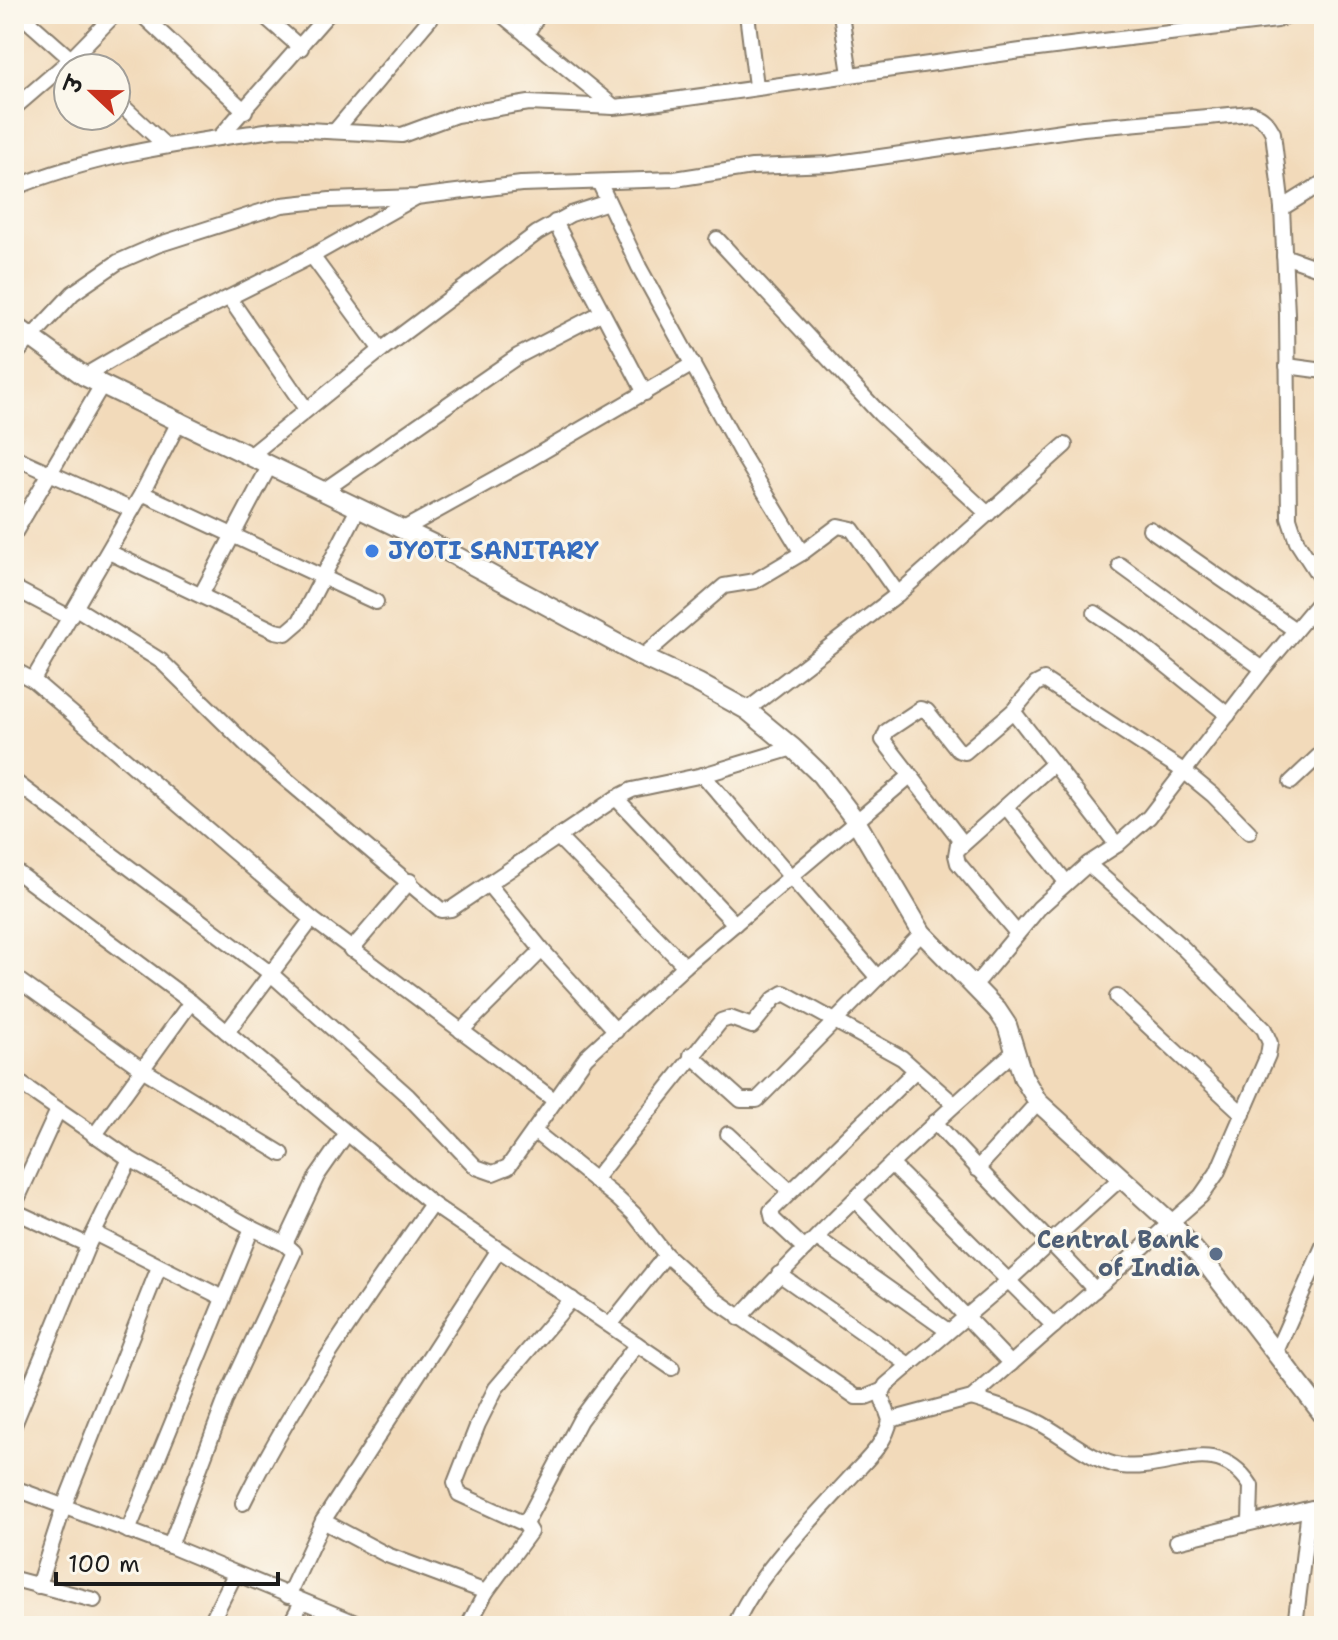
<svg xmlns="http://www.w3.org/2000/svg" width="1338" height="1640" font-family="'Shantell Sans','Playpen Sans Deva',sans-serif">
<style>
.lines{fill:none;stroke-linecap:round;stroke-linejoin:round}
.minor-casing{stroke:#877b6b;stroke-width:18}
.tertiary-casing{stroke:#877b6b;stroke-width:22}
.minor{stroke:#fff;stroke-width:14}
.tertiary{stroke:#fff;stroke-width:18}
.shop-dot{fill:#3f7fe0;stroke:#fbf7ec;stroke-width:3}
.service-dot{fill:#5c6f8a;stroke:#fbf7ec;stroke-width:3}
.labels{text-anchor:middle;stroke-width:6;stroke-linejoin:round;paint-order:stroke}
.shop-label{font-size:24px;font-weight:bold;fill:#366cbe;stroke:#fbf7ec;text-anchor:start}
.service-label{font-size:24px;font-weight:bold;fill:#4e5e75;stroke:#fbf7ec;text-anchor:end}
</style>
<rect width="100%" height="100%" fill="#fbf7ec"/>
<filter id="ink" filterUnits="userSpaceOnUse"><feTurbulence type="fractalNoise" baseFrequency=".0125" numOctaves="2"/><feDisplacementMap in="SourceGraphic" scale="16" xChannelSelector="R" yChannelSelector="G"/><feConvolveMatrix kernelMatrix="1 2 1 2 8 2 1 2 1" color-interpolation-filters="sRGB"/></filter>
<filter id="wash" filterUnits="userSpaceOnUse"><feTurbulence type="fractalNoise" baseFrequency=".006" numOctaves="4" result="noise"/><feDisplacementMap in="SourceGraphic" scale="32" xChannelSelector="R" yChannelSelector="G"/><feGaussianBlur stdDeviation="1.8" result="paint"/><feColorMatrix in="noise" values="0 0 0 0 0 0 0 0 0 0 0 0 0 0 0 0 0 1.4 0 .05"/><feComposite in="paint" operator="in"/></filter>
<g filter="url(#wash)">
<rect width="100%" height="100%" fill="#f2daba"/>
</g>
<g filter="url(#ink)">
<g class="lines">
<defs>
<g id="minor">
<polyline points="20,14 81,68"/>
<polyline points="141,14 245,111"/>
<polyline points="262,14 301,48"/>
<polyline points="501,14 613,106"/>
<polyline points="747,14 756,86"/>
<polyline points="841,14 850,74"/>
<polyline points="526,35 539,14"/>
<polyline points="116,100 166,146"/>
<polyline points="14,108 71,59 115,14"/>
<polyline points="335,131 434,14"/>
<polyline points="219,138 328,14"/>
<polyline points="599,182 639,267 741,453 802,553"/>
<path d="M14 188C95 154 185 143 272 130L288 129 402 135 456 115 529 103 613 107 645 104 1021 51 1277 20 1291 14"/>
<polyline points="1282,208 1324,182"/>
<polyline points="555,222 645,393"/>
<polyline points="717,239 880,414 988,514"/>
<polyline points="312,256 381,350"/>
<polyline points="1284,256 1324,270"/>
<polyline points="230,299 306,409"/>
<path d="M14 356 73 293 118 262 157 245 282 205 330 200 416 197 521 184 675 179 752 167 831 164 1083 128 1252 113C1263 117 1268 123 1273 133L1282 208 1287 314 1289 518 1297 542 1324 584"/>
<polyline points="1287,366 1324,371"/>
<polyline points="84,376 152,336 312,256 415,198"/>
<polyline points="251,455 381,350 537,233 571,214 608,202"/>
<polyline points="14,457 132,510"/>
<polyline points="323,491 518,356 601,313"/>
<polyline points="142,493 376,602"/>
<polyline points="1150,529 1295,630"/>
<polyline points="402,530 525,462 693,364"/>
<polyline points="14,534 102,385"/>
<polyline points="109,552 275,631 286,633 300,621 359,507"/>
<polyline points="1120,565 1263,669"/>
<polyline points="14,588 69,617"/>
<polyline points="201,595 270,465"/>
<polyline points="76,608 161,661 256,754 441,910 451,909 616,798 632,790 703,775 793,748"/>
<polyline points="1095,613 1135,640 1228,715"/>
<polyline points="642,657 724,586 755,581 802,553 838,526 852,529 898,594"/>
<polyline points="14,670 33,680 312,919 554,1100"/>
<polyline points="33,680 142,493 180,420"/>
<polyline points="747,710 898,594 1065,445"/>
<polyline points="1013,711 1117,845"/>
<polyline points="703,775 878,978"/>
<polyline points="14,781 270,973 408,1096 476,1167 493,1173 508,1167 586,1057 685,966 910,776"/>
<polyline points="1291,782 1324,751"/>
<polyline points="616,798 735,924"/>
<polyline points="1007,808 1066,882"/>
<polyline points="558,837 685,966"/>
<polyline points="958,849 1053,764"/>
<polyline points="1088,864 1117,845 1149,817 1263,669 1324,596"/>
<polyline points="14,870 191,1002 432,1204 672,1368"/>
<polyline points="489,885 542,950 616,1031"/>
<polyline points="1017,933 958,863 956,855 959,838 883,740 887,731 920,709 927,711 958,750 965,752 1013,711 1036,684 1044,680 1185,772 1213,795 1249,832"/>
<polyline points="351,950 410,881"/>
<polyline points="14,977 142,1069 282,1154"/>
<polyline points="1117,997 1243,1114"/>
<polyline points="461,1031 542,950"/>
<polyline points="227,1032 312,919"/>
<polyline points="691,1055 741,1100 757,1100 922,933"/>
<polyline points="14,1079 130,1159 252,1228 285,1244 294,1252 227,1396 170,1546"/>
<path d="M935 1122C986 1180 1043 1232 1095 1290"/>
<polyline points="534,1131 617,1198 634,1214 666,1255 717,1301 856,1397 866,1397 881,1391"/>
<polyline points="728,1134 790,1191"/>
<polyline points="94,1136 191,1002"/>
<polyline points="891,1164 1054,1326"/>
<polyline points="977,1169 1038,1102"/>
<polyline points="594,1180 721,1021 730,1018 752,1026 774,999 784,993 902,1058 954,1104"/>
<polyline points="855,1200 1011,1364"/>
<polyline points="14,1206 58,1110"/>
<polyline points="14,1211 88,1245"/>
<polyline points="94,1233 223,1298"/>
<polyline points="817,1238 948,1331"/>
<polyline points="285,1244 317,1176 347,1133"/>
<polyline points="805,1249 773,1219 771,1211 915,1071"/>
<polyline points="779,1274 909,1365"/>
<path d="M739 1318C826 1224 919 1135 1015 1051"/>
<polyline points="610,1325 666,1255"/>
<polyline points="1275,1354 1324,1244"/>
<path d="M972 1398C993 1405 1015 1411 1036 1421 1063 1434 1091 1462 1122 1466 1170 1472 1216 1432 1251 1486L1250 1522"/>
<polyline points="890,1420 972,1398 1201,1196 1217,1173 1268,1055 1270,1043 1264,1029 1183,948 1088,864 1039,908 974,986"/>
<polyline points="14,1425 88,1245 130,1159"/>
<polyline points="14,1488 170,1546 363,1626"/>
<path d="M243 1503C295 1397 364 1302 432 1204"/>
<polyline points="323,1521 387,1555 486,1592"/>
<polyline points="525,1524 580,1420 637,1344"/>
<polyline points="128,1531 252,1228"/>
<polyline points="1177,1541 1324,1505"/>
<polyline points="14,1579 94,1600"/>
<polyline points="38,1586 64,1506 159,1267"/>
<polyline points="288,1596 323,1521 498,1251"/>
<polyline points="209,1626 235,1574"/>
<polyline points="289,1626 302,1602"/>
<polyline points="468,1626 486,1592 530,1532 525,1524 459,1494 455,1483 478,1424 496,1388 572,1299"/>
<path d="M735 1626C753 1579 813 1518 848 1480 864 1462 886 1444 890 1420L881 1395 886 1385 1009 1280 1121 1178"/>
<polyline points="1295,1626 1309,1509"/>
</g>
<polyline id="tertiary" points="14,325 84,376 441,548 642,657 698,683 747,710 793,748 821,775 856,821 922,933 997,1010 1007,1025 1023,1077 1038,1102 1171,1223 1209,1267 1324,1416"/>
</defs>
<!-- minor casing -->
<use href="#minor" class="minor-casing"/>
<!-- tertiary casing -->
<use href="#tertiary" class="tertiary-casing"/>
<!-- minor -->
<use href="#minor" class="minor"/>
<!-- tertiary -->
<use href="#tertiary" class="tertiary"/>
</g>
</g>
<!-- markers -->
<circle class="shop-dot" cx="372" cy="551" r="8"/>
<circle class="service-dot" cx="1216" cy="1254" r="8"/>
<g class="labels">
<!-- shop labels -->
<g class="shop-label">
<text x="388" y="559">JYOTI SANITARY</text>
</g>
<!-- service labels -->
<g class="service-label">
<text x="1200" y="1248">Central Bank<tspan x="1200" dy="28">of India</tspan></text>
</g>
</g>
<!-- margin -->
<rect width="1338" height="1640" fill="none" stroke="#fbf7ec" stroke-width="48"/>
<!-- north arrow -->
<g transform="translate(92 92) rotate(292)"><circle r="38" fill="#fbf7ec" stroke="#a29f99" stroke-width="2"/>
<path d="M0-6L14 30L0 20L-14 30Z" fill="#c8321e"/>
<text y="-12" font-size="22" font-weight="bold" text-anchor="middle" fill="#1c1c1c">उ</text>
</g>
<!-- scale -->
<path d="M56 1572v12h222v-12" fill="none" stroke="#1c1c1c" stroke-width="4"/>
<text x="68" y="1572" font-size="24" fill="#1c1c1c" stroke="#fbf7ec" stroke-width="6" paint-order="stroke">100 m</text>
</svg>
